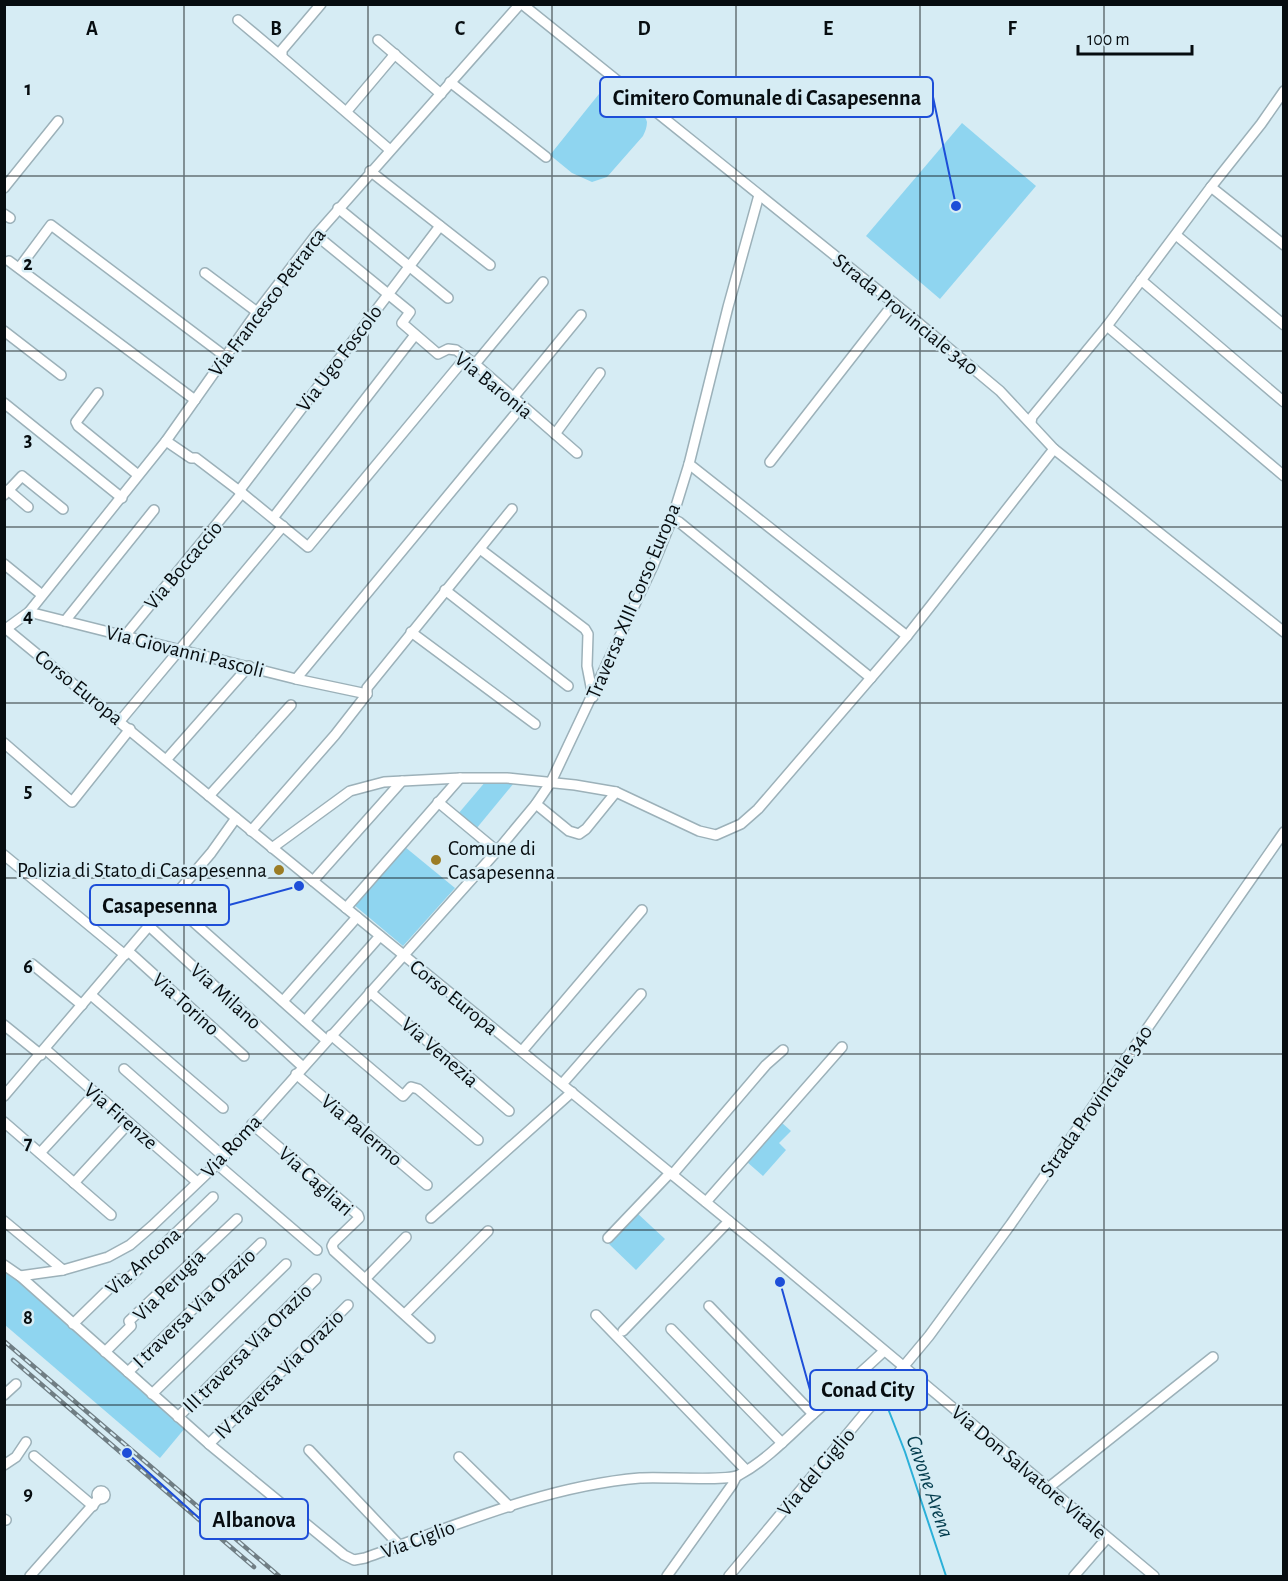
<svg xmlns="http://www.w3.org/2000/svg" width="1288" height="1581" font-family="'Alegreya Sans',sans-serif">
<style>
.green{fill:#8fd5f0}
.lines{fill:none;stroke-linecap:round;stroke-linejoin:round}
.stream{stroke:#2bb0d9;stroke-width:2}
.minor-casing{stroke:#9cb1b9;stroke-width:12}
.minor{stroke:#fff;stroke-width:9}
.rail-casing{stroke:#707e84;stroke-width:4.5}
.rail{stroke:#d6ecf4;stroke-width:2;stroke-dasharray:7;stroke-linecap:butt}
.grid{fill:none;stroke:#070d10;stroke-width:1.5;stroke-opacity:0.55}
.poi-dot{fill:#9b7c25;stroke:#d6ecf4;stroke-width:2}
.labels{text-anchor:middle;stroke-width:5;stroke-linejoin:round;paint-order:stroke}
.street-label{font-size:21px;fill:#070d10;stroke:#d6ecf4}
.poi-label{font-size:21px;fill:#070d10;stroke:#d6ecf4;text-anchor:start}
.water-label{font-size:22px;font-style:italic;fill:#043d4e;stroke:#d6ecf4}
.grid-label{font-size:20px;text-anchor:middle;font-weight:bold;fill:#070d10;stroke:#d6ecf4;stroke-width:5;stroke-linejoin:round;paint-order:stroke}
.leader{fill:none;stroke:#1d4ed8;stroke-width:2}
.callout-dot{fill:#1d4ed8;stroke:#d6ecf4;stroke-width:2}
.callout{fill:#d6ecf4;stroke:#1d4ed8;stroke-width:2}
.callout-label{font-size:22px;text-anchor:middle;font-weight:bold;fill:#070d10}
</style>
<rect width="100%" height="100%" fill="#d6ecf4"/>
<!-- green -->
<g class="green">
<path d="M607 84C616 92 645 110 647 122 647 127 645 132 643 136L607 177 592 182 572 173 550 155Z"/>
<polygon points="962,123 1036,186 940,299 866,236"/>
<polygon points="486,781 514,783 476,829 458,814"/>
<polygon points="405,847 455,888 403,946 353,904"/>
<polygon points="781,1122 791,1131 779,1143 786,1150 763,1176 747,1162"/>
<polygon points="637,1213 665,1239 636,1270 609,1244"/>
<polygon points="5,1270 185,1428 160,1458 5,1325"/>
</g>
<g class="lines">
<!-- stream -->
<polyline class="stream" points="887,1406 905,1452 946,1576"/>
<defs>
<g id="minor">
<polyline points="321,4 282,50 282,57 390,150"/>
<polyline points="522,4 915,320 1000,391 1054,449 1284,632"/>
<polyline points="238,20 282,57"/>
<polyline points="378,40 441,94"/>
<polyline points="450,82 546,157"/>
<polyline points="347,111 395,54"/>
<polyline points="370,171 490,265"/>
<polyline points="1211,187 1284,245"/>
<polyline points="4,188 58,121"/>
<polyline points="338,208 448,298"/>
<polyline points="4,214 10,218"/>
<polyline points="316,235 410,312 402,323 438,354 448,349 456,350 475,364 577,453"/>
<polyline points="1176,235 1284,325"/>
<polyline points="9,261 195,400"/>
<polyline points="19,268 51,225 226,357"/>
<polyline points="205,273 257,312"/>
<polyline points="1141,280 1284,402"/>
<polyline points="1107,326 1284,476"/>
<polyline points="4,331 61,375"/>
<polyline points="475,364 543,282"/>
<polyline points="98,393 76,422 78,426 138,475"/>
<polyline points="513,398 581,315"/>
<polyline points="4,403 122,498"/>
<polyline points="1031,422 1032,417 1107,326 1211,187 1261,124 1284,91"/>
<polyline points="555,434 600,373"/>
<polyline points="166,441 191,458 196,458 242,493 308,547 466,357"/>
<polyline points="770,462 894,303"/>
<polyline points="689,464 907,636"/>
<polyline points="8,490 28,507"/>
<polyline points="239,491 440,226"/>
<polyline points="4,495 22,476 63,509"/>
<polyline points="273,518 415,335"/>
<polyline points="672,519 679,522 871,678"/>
<polyline points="480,549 585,629 588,634 587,666 593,697"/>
<polyline points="4,564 42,595"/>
<polyline points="445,590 568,686"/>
<polyline points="29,612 166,441 257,312 316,235 520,4"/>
<polyline points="65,621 154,510"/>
<polyline points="4,627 236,818 762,1248 1154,1576"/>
<polyline points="7,628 29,612 296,679 367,694"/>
<polyline points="411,632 535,724"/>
<polyline points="124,637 242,493"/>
<polyline points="296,679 522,406"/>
<polyline points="120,721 283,526"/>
<polyline points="4,743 72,802 130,729"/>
<polyline points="166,760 249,666"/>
<polyline points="209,796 291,705"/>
<polyline points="438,802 497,851"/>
<polyline points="536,804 569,831 579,834 586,829 616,792"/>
<polyline points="251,831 335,735 367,694 367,688 512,509"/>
<polyline points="272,848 350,791 384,782 460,778 507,778 575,785 616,792 699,831 716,835 741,824 758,809 907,636 1054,449"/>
<polyline points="4,855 125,955"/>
<polyline points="313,881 402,781"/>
<polyline points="170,901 326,1040"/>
<polyline points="346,908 460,778"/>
<polyline points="149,926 303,1067"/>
<polyline points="128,951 244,1056"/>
<polyline points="32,964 82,1005"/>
<polyline points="370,992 509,1111"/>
<polyline points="91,995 223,1108"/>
<polyline points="283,1001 357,917"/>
<polyline points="305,1021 380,936"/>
<polyline points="4,1025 41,1055"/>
<polyline points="331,1035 403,1096 411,1087 418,1089 478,1140"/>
<polyline points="45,1049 197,1182"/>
<polyline points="522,1051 642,910"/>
<polyline points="124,1069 223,1156"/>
<polyline points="296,1074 427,1185"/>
<polyline points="562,1084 641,994"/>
<polyline points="4,1096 211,853 236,818"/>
<polyline points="4,1122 111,1215"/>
<polyline points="252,1124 358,1215 359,1218 334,1242 332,1246 334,1251 430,1338"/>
<polyline points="40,1153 95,1093"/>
<polyline points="217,1164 317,1250"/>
<polyline points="672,1175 766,1065 783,1050"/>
<polyline points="74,1183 129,1123"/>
<polyline points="706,1202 842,1047"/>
<polyline points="431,1218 572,1092"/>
<polyline points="4,1221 63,1270"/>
<polyline points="608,1238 670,1173"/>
<path d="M4 1265 20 1276 209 1444 344 1555 354 1560 365 1558C454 1526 545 1486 640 1478 660 1476 727 1482 739 1475 767 1460 790 1435 813 1414 837 1393 861 1373 884 1351"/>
<polyline points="20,1276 63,1270 108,1257 130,1245 152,1226 217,1164 497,851 536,804 551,782 653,566 672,519 689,464 728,307 759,195"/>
<polyline points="365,1279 406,1237"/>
<polyline points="709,1306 813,1414"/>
<polyline points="405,1314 488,1231"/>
<polyline points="596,1315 746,1470"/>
<polyline points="73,1324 119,1279 126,1281 213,1197"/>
<polyline points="671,1329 782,1443"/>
<polyline points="623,1331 729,1221"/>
<polyline points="105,1352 131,1326 129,1321 237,1219"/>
<polyline points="128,1372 261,1243"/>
<polyline points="152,1394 286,1264"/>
<polyline points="4,1395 16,1384"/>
<polyline points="178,1417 316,1279"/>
<polyline points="209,1444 348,1305"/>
<polyline points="309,1450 400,1546"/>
<polyline points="34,1456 93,1506"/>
<polyline points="459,1457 510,1507"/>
<polyline points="4,1465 16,1457 26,1442"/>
<polyline points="1048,1488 1213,1357"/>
<circle cx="101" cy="1495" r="4"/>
<polyline points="4,1519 6,1520"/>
<polyline points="30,1576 99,1498"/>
<polyline points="667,1576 732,1485 736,1477"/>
<polyline points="729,1576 929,1336 1011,1224 1284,832"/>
<polyline points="1074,1576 1107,1538"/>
</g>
</defs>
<!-- minor casing -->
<use href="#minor" class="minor-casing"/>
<!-- minor -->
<use href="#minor" class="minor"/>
<defs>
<g id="rail">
<polyline points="4,1341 279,1576"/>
<polyline points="13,1360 254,1567"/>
</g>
</defs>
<!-- rail casing -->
<use href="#rail" class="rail-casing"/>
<!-- rail -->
<use href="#rail" class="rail"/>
</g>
<!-- grid -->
<path class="grid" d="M184 4V1576M368 4V1576M552 4V1576M736 4V1576M920 4V1576M1104 4V1576M4 176H1284M4 351H1284M4 527H1284M4 703H1284M4 878H1284M4 1054H1284M4 1230H1284M4 1405H1284"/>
<!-- markers -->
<g class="poi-dot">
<circle cx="436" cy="860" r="6"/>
<circle cx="279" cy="870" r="6"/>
</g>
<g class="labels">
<!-- street labels -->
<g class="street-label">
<text transform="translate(267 302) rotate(-53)" y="7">Via Francesco Petrarca</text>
<text transform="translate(906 314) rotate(39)" y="7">Strada Provinciale 340</text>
<text transform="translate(339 358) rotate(-53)" y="7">Via Ugo Foscolo</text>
<text transform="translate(494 385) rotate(39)" y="7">Via Baronia</text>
<text transform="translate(183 565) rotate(-50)" y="7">Via Boccaccio</text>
<text transform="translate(633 601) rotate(-67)" y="7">Traversa XIII Corso Europa</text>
<text transform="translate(185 651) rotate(14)" y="7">Via Giovanni Pascoli</text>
<text transform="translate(79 687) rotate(39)" y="7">Corso Europa</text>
<text transform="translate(226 996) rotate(42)" y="7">Via Milano</text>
<text transform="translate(454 997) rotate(39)" y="7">Corso Europa</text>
<text transform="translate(186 1004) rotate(42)" y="7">Via Torino</text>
<text transform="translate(440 1052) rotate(41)" y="7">Via Venezia</text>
<text transform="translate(1096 1101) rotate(-55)" y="7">Strada Provinciale 340</text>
<text transform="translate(121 1116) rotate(41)" y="7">Via Firenze</text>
<text transform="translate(362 1130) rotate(40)" y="7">Via Palermo</text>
<text transform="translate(231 1146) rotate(-47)" y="7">Via Roma</text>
<text transform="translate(316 1181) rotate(42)" y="7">Via Cagliari</text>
<text transform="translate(143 1261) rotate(-41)" y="7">Via Ancona</text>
<text transform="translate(169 1285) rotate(-45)" y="7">Via Perugia</text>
<text transform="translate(194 1308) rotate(-44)" y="7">I traversa Via Orazio</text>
<text transform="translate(247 1348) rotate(-45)" y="7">III traversa Via Orazio</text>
<text transform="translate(279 1374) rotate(-45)" y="7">IV traversa Via Orazio</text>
<text transform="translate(816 1472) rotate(-50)" y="7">Via del Giglio</text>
<text transform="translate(1029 1472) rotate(40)" y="7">Via Don Salvatore Vitale</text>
<text transform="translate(418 1539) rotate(-20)" y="7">Via Ciglio</text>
</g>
<!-- poi labels -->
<g class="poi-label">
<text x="448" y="855">Comune di<tspan x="448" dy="24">Casapesenna</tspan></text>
<text x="267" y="877" text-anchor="end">Polizia di Stato di Casapesenna</text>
</g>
<!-- water labels -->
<g class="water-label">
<text transform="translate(931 1486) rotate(71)" y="8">Cavone Arena</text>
</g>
</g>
<g class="grid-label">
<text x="92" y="35">A</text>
<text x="276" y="35">B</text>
<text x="460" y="35">C</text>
<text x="644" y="35">D</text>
<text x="828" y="35">E</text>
<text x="1012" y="35">F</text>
<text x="28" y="95">1</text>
<text x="28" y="270">2</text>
<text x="28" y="446">3</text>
<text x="28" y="622">4</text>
<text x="28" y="797">5</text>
<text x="28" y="973">6</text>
<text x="28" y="1149">7</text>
<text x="28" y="1324">8</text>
<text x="28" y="1500">9</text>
</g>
<!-- callouts -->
<path class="leader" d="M956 206L933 97M299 886L229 905M780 1282L810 1390M127 1453L200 1519"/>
<g class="callout-dot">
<circle cx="956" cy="206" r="6"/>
<circle cx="299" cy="886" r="6"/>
<circle cx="780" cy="1282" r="6"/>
<circle cx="127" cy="1453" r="6"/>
</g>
<g class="callout">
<rect x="600" y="77" width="333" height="40" rx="6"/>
<rect x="90" y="885" width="139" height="40" rx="6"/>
<rect x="810" y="1370" width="117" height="40" rx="6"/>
<rect x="200" y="1499" width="108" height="40" rx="6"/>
</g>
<g class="callout-label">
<text x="767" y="105">Cimitero Comunale di Casapesenna</text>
<text x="160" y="913">Casapesenna</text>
<text x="868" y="1397">Conad City</text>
<text x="254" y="1527">Albanova</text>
</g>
<!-- border -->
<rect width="1288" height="1581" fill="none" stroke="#070d10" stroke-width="12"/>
<!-- scale -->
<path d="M1078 45v9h114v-9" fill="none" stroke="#070d10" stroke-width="3"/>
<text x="1087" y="45" font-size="18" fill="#070d10" stroke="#d6ecf4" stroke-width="4.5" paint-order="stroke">100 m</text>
</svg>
